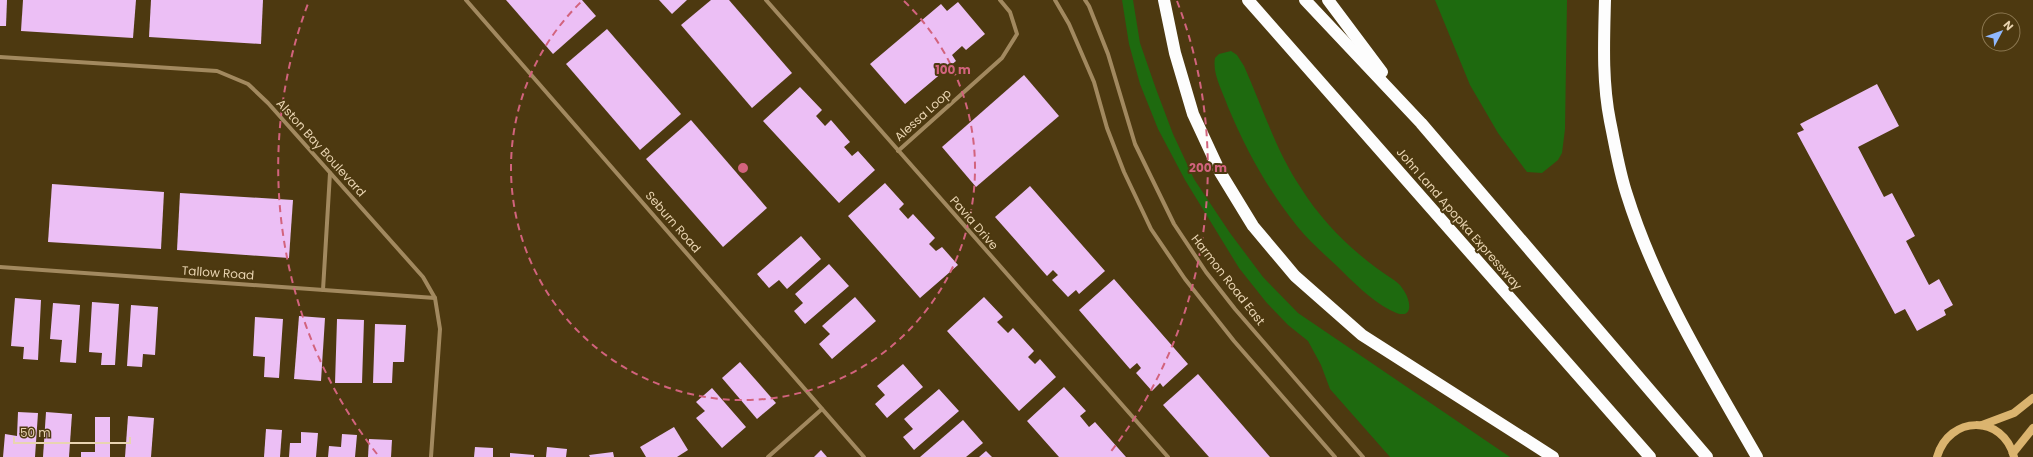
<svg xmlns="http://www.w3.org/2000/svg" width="2033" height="457" font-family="Poppins,sans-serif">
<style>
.green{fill:#1e6a0f}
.building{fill:#ecbff5}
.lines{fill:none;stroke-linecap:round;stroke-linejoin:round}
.street{stroke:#a2895f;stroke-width:4}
.secondary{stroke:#dbb46f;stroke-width:8}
.highway{stroke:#fdfdfd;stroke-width:12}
.ring{fill:none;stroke:#d2637d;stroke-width:2;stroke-dasharray:7 5}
.labels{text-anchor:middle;stroke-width:4;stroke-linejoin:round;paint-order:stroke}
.street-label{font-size:12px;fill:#e9d4b1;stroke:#4d3910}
.centre{fill:#d2637d;stroke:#4d3910;stroke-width:2}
.ring-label{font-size:12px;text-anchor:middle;font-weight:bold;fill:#d2637d;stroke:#4d3910;stroke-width:4;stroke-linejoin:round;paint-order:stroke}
</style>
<rect width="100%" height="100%" fill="#4d3910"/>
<!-- green -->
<g class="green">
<polygon points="1122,0 1133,0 1140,43 1156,89 1173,134 1194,179 1230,233 1263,277 1298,313 1510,457 1390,457 1330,389 1321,365 1308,341 1288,325 1266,302 1239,268 1185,180 1158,129 1140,84 1129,44"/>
<polygon points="1435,0 1567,0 1565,129 1562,153 1558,160 1542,173 1527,172 1498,133 1470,85"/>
<path d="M1231 51 1237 55 1244 66C1262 106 1276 151 1301 188 1324 225 1358 257 1394 280 1411 291 1419 326 1390 310 1371 300 1353 282 1338 267 1324 254 1309 241 1297 226 1268 190 1246 150 1228 107 1223 92 1212 74 1215 58L1219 54Z"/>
</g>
<!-- building -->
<g class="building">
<polygon points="0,0 7,0 6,26 0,26"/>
<polygon points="23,0 136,0 133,38 21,31"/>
<polygon points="151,0 263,0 261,44 149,37"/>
<polygon points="506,0 582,0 596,16 553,54"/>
<polygon points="659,0 687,0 672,14"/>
<polygon points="711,0 729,0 792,73 752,108 681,25"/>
<polygon points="958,2 985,34 966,50 962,46 952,55 956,61 905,104 870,64 941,4 947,11"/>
<polygon points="607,29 681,114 640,150 566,64"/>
<polygon points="1024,75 1059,116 976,187 942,147"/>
<polygon points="1877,84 1899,126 1858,147 1884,197 1892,193 1915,236 1906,241 1929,285 1939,279 1953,305 1944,310 1946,315 1917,331 1905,309 1895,314 1797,133 1804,130 1800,124"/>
<polygon points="800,87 822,110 816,116 825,126 831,120 850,142 844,147 852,156 858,151 875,170 839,203 763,121"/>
<polygon points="691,120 767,208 723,247 646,159"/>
<polygon points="885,183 904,204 899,209 908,219 913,214 935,238 929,244 936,251 942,247 958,265 920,298 848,216"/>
<polygon points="52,184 164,192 161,249 48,242"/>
<polygon points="1030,186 1105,271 1079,294 1076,290 1068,297 1052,280 1058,275 1053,270 1047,276 995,217"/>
<polygon points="180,193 293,200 289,258 177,250"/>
<polygon points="801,236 821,259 787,289 779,280 769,288 757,274"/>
<polygon points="829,264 849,286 805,324 794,311 803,303 795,294"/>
<polygon points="1114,279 1188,364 1163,387 1160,383 1152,391 1136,373 1141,368 1137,363 1130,369 1079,310"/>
<polygon points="855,297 876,321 832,359 819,344 830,334 822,326"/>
<polygon points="984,297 1003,317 997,322 1008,333 1013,328 1034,351 1028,357 1035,364 1040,359 1056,377 1019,411 947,331"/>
<polygon points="15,298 41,300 38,360 23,359 24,347 11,346"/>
<polygon points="92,302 119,304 115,365 101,365 102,353 89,352"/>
<polygon points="53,303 80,305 76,363 60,362 62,340 50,339"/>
<polygon points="131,305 158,307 155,355 143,354 142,367 127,366"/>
<polygon points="299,316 325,318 321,381 294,379"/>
<polygon points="255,317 283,319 279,378 264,377 265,357 253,356"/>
<polygon points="337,319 364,320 362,383 335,383"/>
<polygon points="375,324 406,325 404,362 393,362 392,383 373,383"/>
<polygon points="740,362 776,403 757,419 722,378"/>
<polygon points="903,364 923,387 887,418 875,404 885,395 877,386"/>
<polygon points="1198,374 1270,457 1209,457 1163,405"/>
<polygon points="1064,387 1086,411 1080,416 1089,427 1095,422 1126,457 1059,457 1027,421"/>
<polygon points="712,388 746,427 722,448 696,418 705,411 696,402"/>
<polygon points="939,389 959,411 914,450 903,437 913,429 904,419"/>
<polygon points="18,412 38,413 35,457 3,457 5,434 17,436"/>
<polygon points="46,412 72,414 69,457 43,457"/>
<polygon points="128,416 154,418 151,457 125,457"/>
<polygon points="95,417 110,417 110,457 81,457 81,452 95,452"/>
<polygon points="963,420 983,443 966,457 920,457"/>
<polygon points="674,427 688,450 677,457 646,457 640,447"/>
<polygon points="266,429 282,430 280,457 264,457"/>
<polygon points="301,432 318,433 316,457 289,457 290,443 301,443"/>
<polygon points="342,434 357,435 355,457 328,457 329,446 341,447"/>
<polygon points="369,439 392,440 391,457 368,457"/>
<polygon points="475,447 493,448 493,457 474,457"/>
<polygon points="547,447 567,449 566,457 546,457"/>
<polygon points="821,450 827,457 814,457"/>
<polygon points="986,451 992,457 979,457"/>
<polygon points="613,452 614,457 590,457 589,455"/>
<polygon points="510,453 534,455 534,457 510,457"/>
</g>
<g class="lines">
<!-- street -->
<g class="street">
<polyline points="466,0 864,457"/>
<polyline points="766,0 1168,457"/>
<polyline points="1055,0 1069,24 1094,82 1107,128 1124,172 1151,229 1185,279 1234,341 1335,457"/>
<polyline points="1085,0 1089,6 1108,54 1135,144 1174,224 1206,272 1235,309 1363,457"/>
<polyline points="0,57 217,71 248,84 268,103 423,277 435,298 440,329 431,457"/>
<polyline points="898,151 1002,58 1017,34 1010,12 1000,0"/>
<polyline points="0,267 435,298"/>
<polyline points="323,290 330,173"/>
<polyline points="768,457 822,409"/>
</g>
<!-- secondary -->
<g class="secondary">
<polyline points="1982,425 2014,413 2033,398"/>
<polyline points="2013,453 2033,428"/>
<path d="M1937 457C1949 415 2003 414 2014 457"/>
</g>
<!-- highway -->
<g class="highway">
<polyline points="1164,0 1175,53 1193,114 1220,172 1253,226 1295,276 1362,335 1553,457"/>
<polyline points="1248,0 1650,457"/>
<polyline points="1305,0 1421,123 1707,457"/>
<polyline points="1328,0 1382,72"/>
<path d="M1605 0C1604 40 1602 81 1610 121 1615 145 1619 171 1627 195 1656 288 1709 373 1757 457"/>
</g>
</g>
<!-- distance rings -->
<g class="ring">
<path d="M904 1A232 232 0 1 1 582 1"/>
<path d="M377 454A465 465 0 0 1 309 1M1177 1A465 465 0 0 1 1109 454"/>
</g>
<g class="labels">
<!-- street labels -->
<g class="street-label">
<text transform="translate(923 115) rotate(-42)" y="4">Alessa Loop</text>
<text transform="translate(321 148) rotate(48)" y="4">Alston Bay Boulevard</text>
<text transform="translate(1459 219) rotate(49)" y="4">John Land Apopka Expressway</text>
<text transform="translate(673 222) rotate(49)" y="4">Seburn Road</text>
<text transform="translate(974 223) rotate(49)" y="4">Pavia Drive</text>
<text transform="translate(218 273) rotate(4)" y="4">Tallow Road</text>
<text transform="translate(1228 280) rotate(52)" y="4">Harmon Road East</text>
</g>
</g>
<circle cx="743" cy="168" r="6" class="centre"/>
<g class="ring-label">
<text x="953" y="74">100 m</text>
<text x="1208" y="172">200 m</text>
</g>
<!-- north arrow -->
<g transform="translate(2001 32) rotate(49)"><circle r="19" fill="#4d3910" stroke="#8b7750"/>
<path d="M0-3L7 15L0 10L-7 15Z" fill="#90b8fd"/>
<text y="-6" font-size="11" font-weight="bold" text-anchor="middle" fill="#e9d4b1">N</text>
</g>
<!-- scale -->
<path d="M14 437v6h116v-6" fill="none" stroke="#e9d4b1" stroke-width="2"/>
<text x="20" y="437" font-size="12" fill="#e9d4b1" stroke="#4d3910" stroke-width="3" paint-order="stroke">50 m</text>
</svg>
